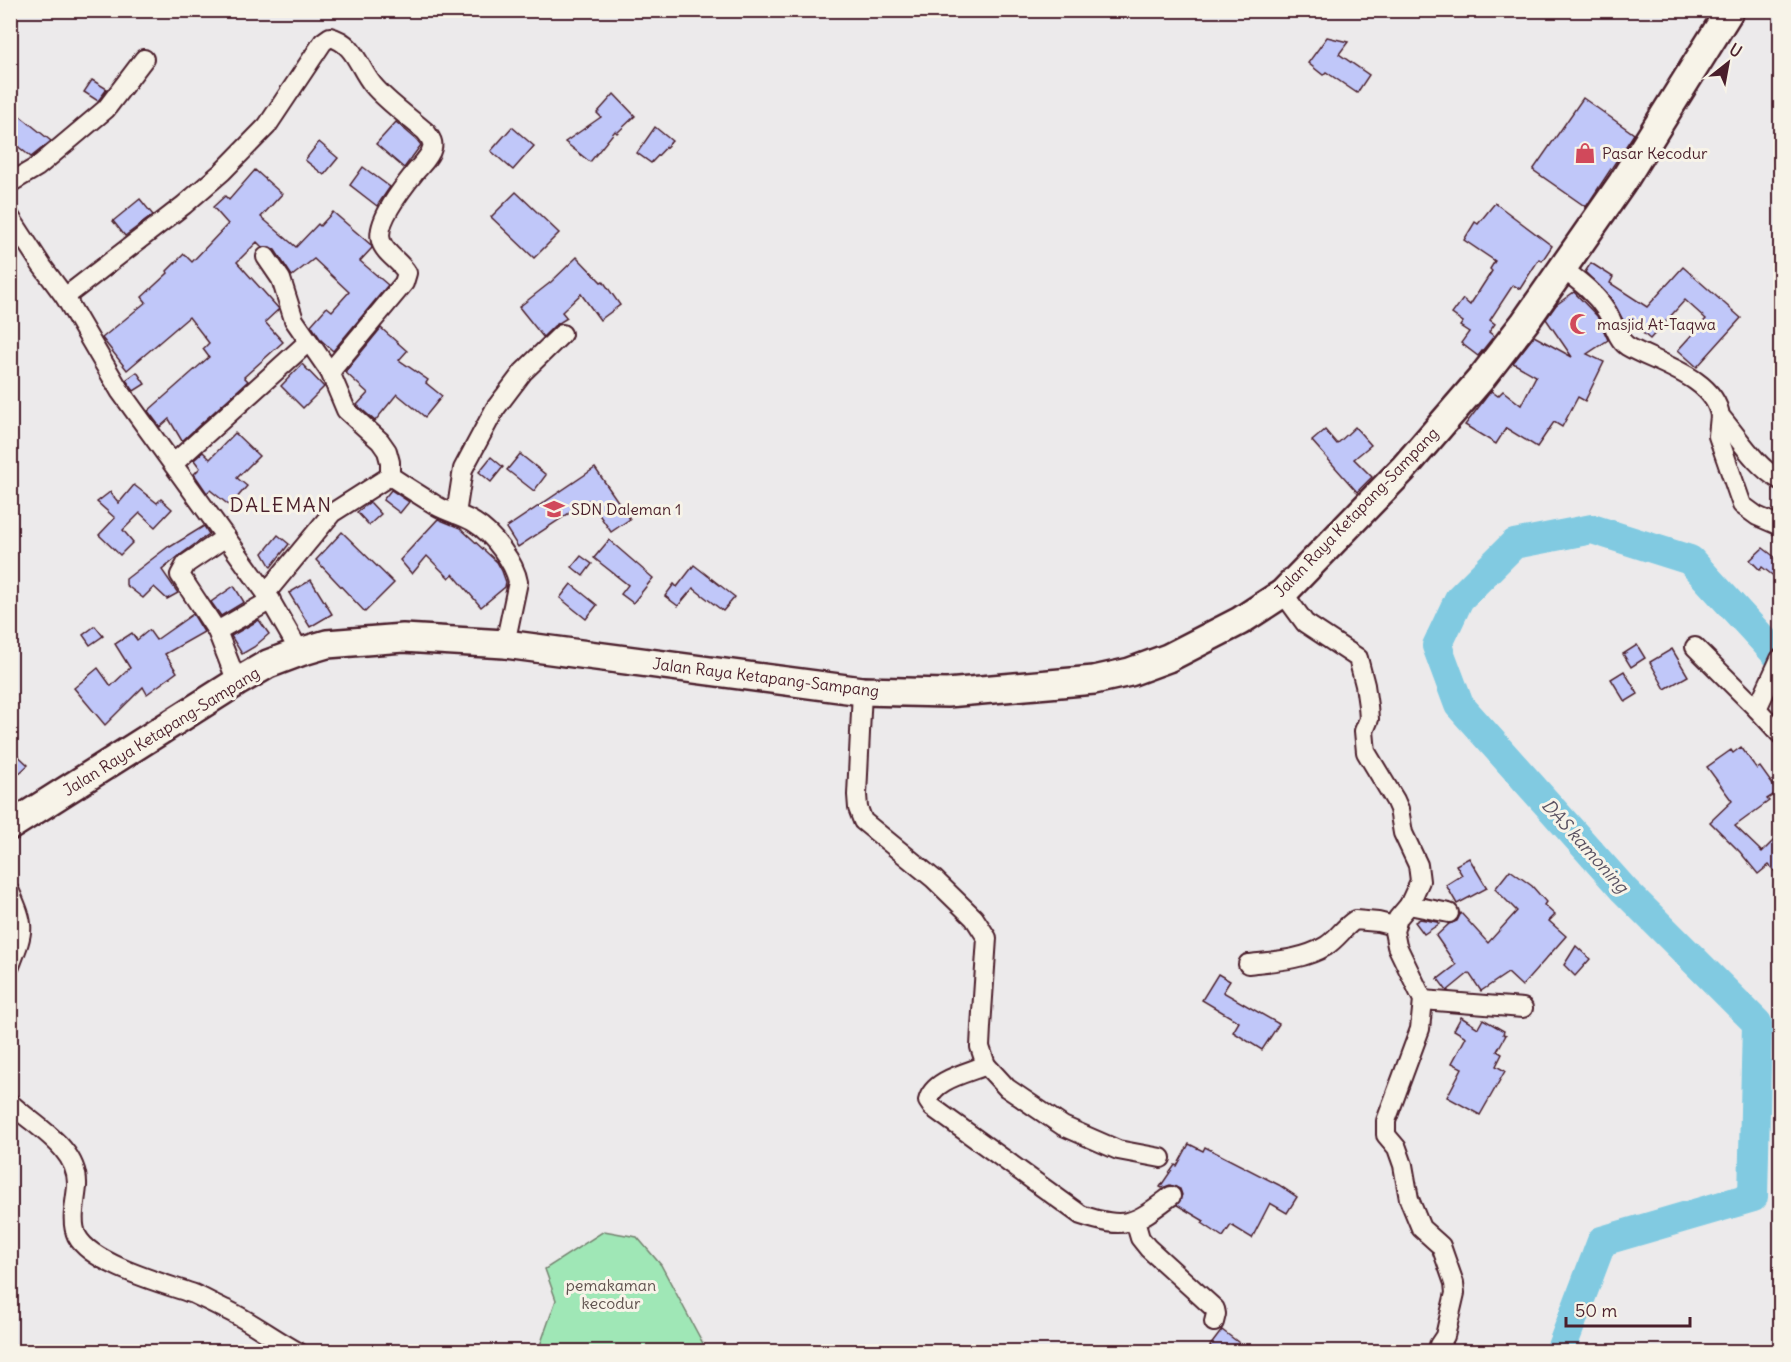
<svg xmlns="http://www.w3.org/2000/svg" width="1791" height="1362" font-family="Delius,sans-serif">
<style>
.green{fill:#9fe7b6;stroke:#748370;stroke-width:1.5}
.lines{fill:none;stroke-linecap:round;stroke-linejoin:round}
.river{stroke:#81cae1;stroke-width:30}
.building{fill:#c0c7f9;stroke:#4a1f2b;stroke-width:1.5}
.street-casing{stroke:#4a1f2b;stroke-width:22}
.primary-casing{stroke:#4a1f2b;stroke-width:32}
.street{stroke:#f7f3e8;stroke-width:18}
.primary{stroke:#f7f3e8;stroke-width:27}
.labels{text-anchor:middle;stroke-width:6;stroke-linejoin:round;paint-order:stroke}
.poi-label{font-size:16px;fill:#4a1f2b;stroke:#f7f3e8;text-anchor:start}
.street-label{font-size:16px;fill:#4a1f2b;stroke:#f7f3e8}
.park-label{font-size:16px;fill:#5f514e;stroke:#f7f3e8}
.water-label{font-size:18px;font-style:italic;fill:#5a5262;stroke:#f7f3e8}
.quarter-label{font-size:20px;letter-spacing:1.5px;fill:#4a1f2b;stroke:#f7f3e8}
</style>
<rect width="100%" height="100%" fill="#eceaeb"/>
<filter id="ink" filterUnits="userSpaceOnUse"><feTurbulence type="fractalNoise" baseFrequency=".0167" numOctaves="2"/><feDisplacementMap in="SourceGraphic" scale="12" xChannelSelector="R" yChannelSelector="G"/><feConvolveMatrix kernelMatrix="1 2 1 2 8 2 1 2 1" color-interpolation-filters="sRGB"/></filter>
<g filter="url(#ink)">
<!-- green -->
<polygon class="green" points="604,1231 637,1237 661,1265 707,1351 538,1351 556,1300 545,1269"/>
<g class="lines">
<!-- river -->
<polyline class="river" points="1560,1352 1602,1241 1753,1197 1757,1023 1624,890 1459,705 1437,646 1459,599 1514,544 1592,529 1690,560 1780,658"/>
</g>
<!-- building -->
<g class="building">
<polygon points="1327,37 1348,42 1339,54 1369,75 1357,93 1326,72 1323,75 1308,63"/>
<polygon points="92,80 107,89 98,101 84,92"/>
<polygon points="614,94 635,116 617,133 615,131 590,162 565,142 601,117 597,113"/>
<polygon points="1583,98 1634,134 1586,207 1533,170"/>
<polygon points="10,108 51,141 31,157 10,140"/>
<polygon points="396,122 417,140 421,145 404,168 376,144"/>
<polygon points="512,127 534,146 513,170 491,151"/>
<polygon points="655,127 672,141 651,163 637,153"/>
<polygon points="319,142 338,158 324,175 305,160"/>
<polygon points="363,167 390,187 377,206 350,185"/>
<polygon points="255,170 282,194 261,217 296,247 318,224 320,226 333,212 371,245 372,248 360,261 388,285 333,351 321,340 311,325 327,307 332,311 349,292 314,259 292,276 275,250 270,247 262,247 257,242 237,262 279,309 265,322 283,342 244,377 248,381 182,441 169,419 160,427 148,411 209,357 203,349 209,343 189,317 127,370 102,338 146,302 142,297 168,273 167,271 184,254 192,262 228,224 213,207 225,196 229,200"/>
<polygon points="516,192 559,233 534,258 491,217"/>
<polygon points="140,199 153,215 125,236 113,221"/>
<polygon points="1495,203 1552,246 1542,261 1539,259 1520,289 1513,285 1490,320 1495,324 1489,332 1494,336 1478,356 1461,343 1469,332 1460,326 1463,322 1452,314 1463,299 1470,305 1492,271 1490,269 1495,261 1464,240 1475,222 1478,224"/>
<polygon points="577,257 601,282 603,281 620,305 600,320 581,294 562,312 567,318 554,326 543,337 519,307 551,282"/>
<polygon points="1591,263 1613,277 1610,283 1647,307 1683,267 1741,318 1697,367 1678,350 1706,319 1685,300 1650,339 1632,324 1627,327 1610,297 1585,272"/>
<polygon points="1574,292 1597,316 1608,340 1587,354 1604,362 1585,401 1578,397 1562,427 1554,422 1537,447 1506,428 1496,444 1465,425 1491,391 1498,396 1503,391 1521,405 1536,376 1513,363 1534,336 1572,357 1546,319 1556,305"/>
<polygon points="381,328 407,351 399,360 428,380 426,383 442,396 425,417 397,394 375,421 357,405 368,393 345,372"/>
<polygon points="302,364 324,387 303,408 281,386"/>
<polygon points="137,372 145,384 134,391 126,380"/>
<polygon points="1355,427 1371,445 1354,459 1372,477 1357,492 1312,441 1325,430 1337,444"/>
<polygon points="235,433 259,456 237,478 247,486 230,506 210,490 207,493 194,474 200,468 194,460 203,452 210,459"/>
<polygon points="520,454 546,475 534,491 507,470"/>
<polygon points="491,457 503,467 491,482 479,472"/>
<polygon points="595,468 630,519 611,532 589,500 518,547 506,528"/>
<polygon points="134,485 157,503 161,499 172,509 155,527 140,513 123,530 133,542 120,555 99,535 115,518 97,502 110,492 119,503"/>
<polygon points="391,490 409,502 400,513 383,500"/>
<polygon points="370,502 381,514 369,525 357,512"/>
<polygon points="438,519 460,528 497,562 502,571 506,582 505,587 481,607 453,574 449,578 427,556 412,574 400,560"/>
<polygon points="204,526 209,534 180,555 162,570 178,593 167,599 154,587 143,598 126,585 126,579 169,546 170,547"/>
<polygon points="342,532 394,583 365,612 316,560"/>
<polygon points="278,535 289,544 271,567 263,553"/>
<polygon points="609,540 653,578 633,603 621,594 628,585 594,558"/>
<polygon points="1763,548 1780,561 1780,581 1762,567 1760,570 1750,560"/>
<polygon points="581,556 592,564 583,576 572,567"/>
<polygon points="694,565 735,597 723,611 693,588 678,606 665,596 674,584 677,587"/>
<polygon points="311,580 332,614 310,627 289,593"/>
<polygon points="571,584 597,605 586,619 560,598"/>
<polygon points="234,586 244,602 221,616 211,602"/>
<polygon points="193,614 204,632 165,654 177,672 147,694 143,687 105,725 74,688 98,668 111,686 130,668 115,644 132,633 137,640 149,630 156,640"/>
<polygon points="259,620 269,634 254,647 242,654 231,636"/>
<polygon points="95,626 103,636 90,645 83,635"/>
<polygon points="1637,645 1645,658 1631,667 1623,654"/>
<polygon points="1672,649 1688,676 1665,689 1650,662"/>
<polygon points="1624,671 1638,694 1625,702 1611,679"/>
<polygon points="1741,747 1757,769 1760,767 1778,792 1767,799 1769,801 1735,826 1762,852 1780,834 1780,877 1769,865 1758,874 1740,852 1710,822 1732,801 1707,767 1731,750 1733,753"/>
<polygon points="10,748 28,765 10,782"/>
<polygon points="1469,858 1487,888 1457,904 1446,885 1462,875 1456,865"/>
<polygon points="1510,870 1532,886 1546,902 1544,905 1555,915 1549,921 1566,936 1522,986 1508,973 1481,991 1469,973 1447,991 1438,979 1456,965 1436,936 1449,924 1457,921 1461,913 1488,943 1517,911 1495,889"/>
<polygon points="1420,919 1437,922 1439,924 1424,934 1415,922"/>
<polygon points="1576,946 1590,959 1575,976 1564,965"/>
<polygon points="1218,974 1230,981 1223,992 1279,1024 1262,1050 1233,1032 1239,1022 1202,1000"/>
<polygon points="1461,1017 1478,1028 1483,1019 1504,1031 1503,1034 1506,1035 1497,1051 1502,1054 1496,1066 1505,1071 1480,1115 1447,1097 1462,1068 1452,1063 1466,1037 1454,1030"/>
<polygon points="1189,1144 1203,1151 1205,1147 1279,1185 1297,1197 1287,1213 1270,1203 1252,1238 1231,1225 1223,1237 1202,1223 1204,1221 1177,1205 1182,1195 1180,1189 1170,1185 1162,1188 1160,1187 1175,1165 1177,1166"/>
<polygon points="1222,1330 1251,1352 1217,1352 1210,1346"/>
</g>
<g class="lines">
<defs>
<g id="street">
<polyline points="10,183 37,167 106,109 144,59"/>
<polyline points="10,217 42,266 65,297 120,391 266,593 300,652"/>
<path d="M266 257 281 279 294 320 330 372 346 410 380 441 387 451 390 462V476C405 486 421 496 437 506 449 513 464 515 475 523 492 533 515 563 518 582L505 644"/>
<path d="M1563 269C1580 282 1594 292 1606 310 1613 320 1616 338 1627 346 1655 363 1715 377 1720 416 1739 438 1755 466 1780 480"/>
<path d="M65 297 184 205 222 172 267 126 323 42 330 37C355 43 358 67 373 85 386 101 409 117 426 132 429 137 434 141 432 148 430 157 421 165 416 171 404 186 375 222 381 241 384 253 400 261 407 273L404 283 330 372"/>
<polyline points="1720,416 1718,436 1742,505 1757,516 1780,526"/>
<polyline points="173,464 308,342"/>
<polyline points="456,514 463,469 495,409 523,372 562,334"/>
<polyline points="226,537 186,564 180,575 217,631 237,682"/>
<polyline points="266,593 332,513 390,476"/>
<polyline points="1283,593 1305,623 1358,658 1365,685 1368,706 1369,719 1364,731 1366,752 1395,800 1399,809 1403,833 1418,865 1420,881 1409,905 1398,918 1394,931 1397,946 1423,1000 1420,1029 1386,1121 1386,1135 1397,1148 1403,1165 1409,1199 1421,1228 1441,1246 1454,1283 1455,1293 1445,1336 1439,1345 1438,1352"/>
<polyline points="217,631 271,600"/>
<polyline points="1695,647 1757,709"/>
<polyline points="1780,659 1757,709 1780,734"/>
<polyline points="862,691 857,795 858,808 863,821 934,879 974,918 987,938 981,1027 980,1047 986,1065 1007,1088 1063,1126 1118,1150 1161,1158"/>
<path d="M10 892C26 928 24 930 10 966"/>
<polyline points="1409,905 1449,913"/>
<path d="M1248 964C1275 961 1303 960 1326 946 1337 939 1344 927 1355 920L1378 922 1394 926"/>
<polyline points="1423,1000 1523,1008"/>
<path d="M986 1065C968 1073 933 1079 928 1101L932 1107 1081 1215C1127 1230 1134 1224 1171 1196"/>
<path d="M10 1103C34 1126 79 1148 77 1186 76 1201 70 1221 77 1236 91 1264 165 1284 194 1294 205 1299 216 1305 227 1310 252 1322 274 1339 298 1352"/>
<polyline points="1135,1221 1140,1238 1148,1248 1215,1309 1216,1314 1214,1322"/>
</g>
<polyline id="primary" points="10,826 237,682 268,664 300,652 327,644 403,638 505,644 862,691 947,693 1094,680 1130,672 1168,658 1240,621 1283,593 1403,469 1480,380 1525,322 1622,183 1730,10"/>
</defs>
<!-- street casing -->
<use href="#street" class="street-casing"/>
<!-- primary casing -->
<use href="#primary" class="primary-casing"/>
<!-- street -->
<use href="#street" class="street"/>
<!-- primary -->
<use href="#primary" class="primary"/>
</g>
</g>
<!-- icons -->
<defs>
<symbol id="shop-bare" viewBox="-9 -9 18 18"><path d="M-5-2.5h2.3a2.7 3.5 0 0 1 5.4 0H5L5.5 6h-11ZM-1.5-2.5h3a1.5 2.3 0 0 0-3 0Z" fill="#d1495b" stroke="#f7f3e8" stroke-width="2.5" paint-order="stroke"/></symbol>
<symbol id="mosque-bare" viewBox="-9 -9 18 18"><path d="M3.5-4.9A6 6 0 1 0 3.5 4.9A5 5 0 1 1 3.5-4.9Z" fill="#d1495b" stroke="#f7f3e8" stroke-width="2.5" paint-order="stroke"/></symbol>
<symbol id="school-bare" viewBox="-9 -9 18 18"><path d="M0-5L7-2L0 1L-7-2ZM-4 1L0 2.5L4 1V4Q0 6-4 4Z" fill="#d1495b" stroke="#f7f3e8" stroke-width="2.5" paint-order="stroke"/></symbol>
</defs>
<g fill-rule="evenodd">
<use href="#shop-bare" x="1570" y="138" width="30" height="30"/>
<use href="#mosque-bare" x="1565" y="309" width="30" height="30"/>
<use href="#school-bare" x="539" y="494" width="30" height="30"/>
</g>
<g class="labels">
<!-- poi labels -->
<g class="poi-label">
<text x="1602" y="159">Pasar Kecodur</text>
<text x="1597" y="330">masjid At-Taqwa</text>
<text x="571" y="515">SDN Daleman 1</text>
</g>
<!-- street labels -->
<g class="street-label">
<text transform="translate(1356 512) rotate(-46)" y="6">Jalan Raya Ketapang-Sampang</text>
<text transform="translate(766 677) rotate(7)" y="6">Jalan Raya Ketapang-Sampang</text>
<text transform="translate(161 731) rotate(-32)" y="6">Jalan Raya Ketapang-Sampang</text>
</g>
<!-- park labels -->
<g class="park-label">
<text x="611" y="1291">pemakaman<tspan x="611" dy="18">kecodur</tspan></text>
</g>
<!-- water labels -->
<g class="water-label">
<text transform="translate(1585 846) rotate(48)" y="6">DAS kamoning</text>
</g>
<!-- quarter labels -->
<g class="quarter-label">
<text x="281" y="512">DALEMAN</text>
</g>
</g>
<!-- margin -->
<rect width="1791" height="1362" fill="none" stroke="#f7f3e8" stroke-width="36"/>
<rect x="18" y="18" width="1755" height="1326" fill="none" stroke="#4a1f2b" stroke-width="2" filter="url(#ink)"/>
<!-- north arrow -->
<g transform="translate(1728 63) rotate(31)" stroke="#f7f3e8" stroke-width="4.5" paint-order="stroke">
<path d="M0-4.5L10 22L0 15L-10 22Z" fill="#4a1f2b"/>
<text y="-9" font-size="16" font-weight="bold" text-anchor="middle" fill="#4a1f2b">U</text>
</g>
<!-- scale -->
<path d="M1566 1317v9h124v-9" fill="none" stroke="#4a1f2b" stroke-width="3"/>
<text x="1575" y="1317" font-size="18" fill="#4a1f2b" stroke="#f7f3e8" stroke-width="4.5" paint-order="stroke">50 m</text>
</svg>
